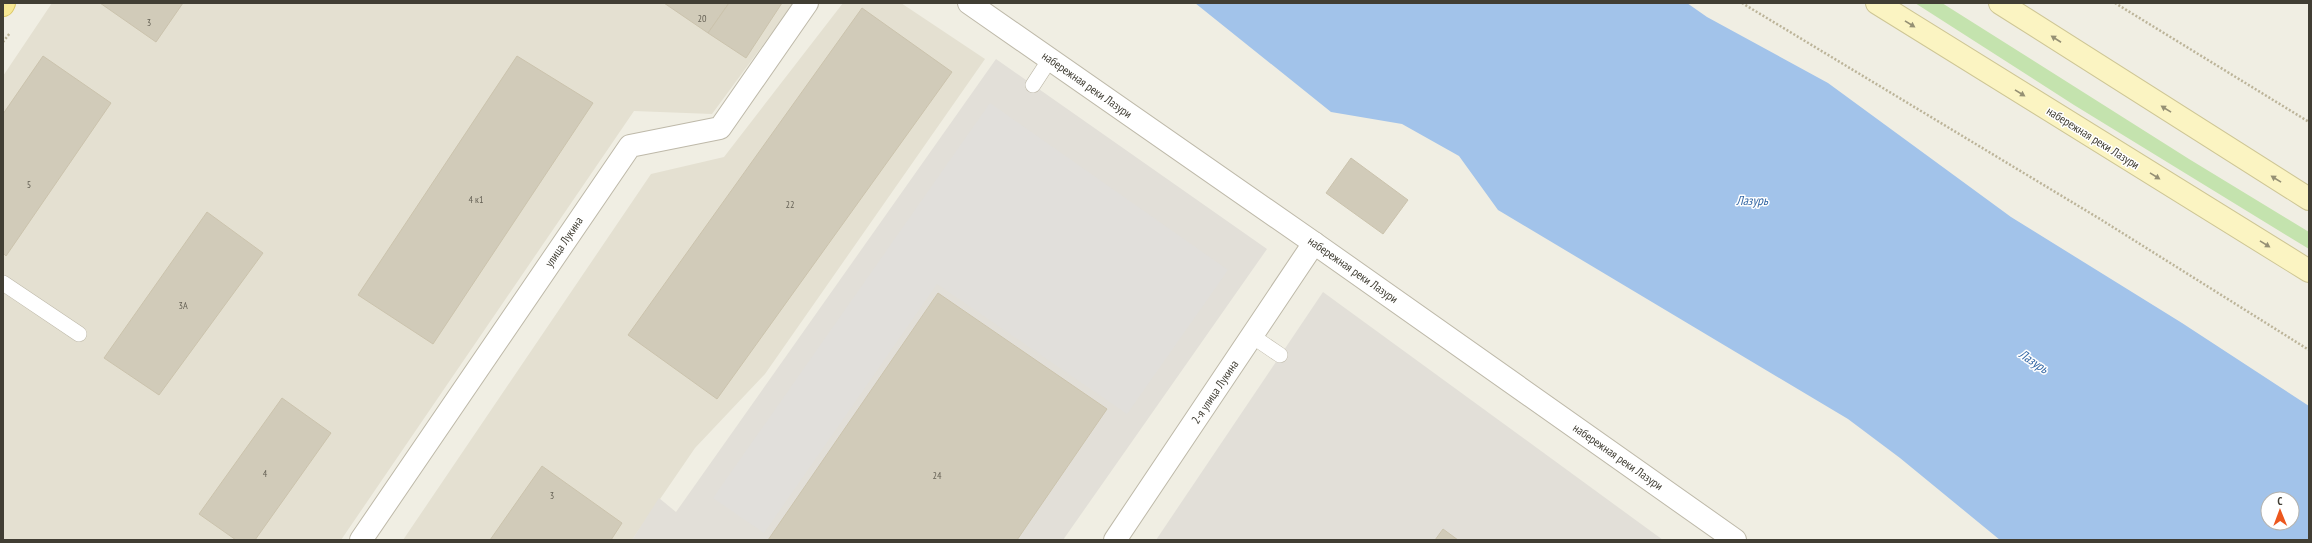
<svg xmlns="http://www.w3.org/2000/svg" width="2312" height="543" font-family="'PT Sans Narrow',sans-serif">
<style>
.residential{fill:#e4e0d1}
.industrial{fill:#e2dfd8}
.green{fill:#c4e3ae}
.parking{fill:#e1dfdb}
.water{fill:#a2c3ea;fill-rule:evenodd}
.building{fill:#d1cbb9;stroke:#cbc3ad}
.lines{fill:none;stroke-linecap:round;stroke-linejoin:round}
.service-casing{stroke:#beb9a9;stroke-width:16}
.minor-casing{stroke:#beb9a9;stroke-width:24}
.secondary-casing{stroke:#cec695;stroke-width:24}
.primary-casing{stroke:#dbc766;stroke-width:24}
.path{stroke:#bcb499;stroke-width:2.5;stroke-dasharray:2 2;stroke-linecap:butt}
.service{stroke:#fff;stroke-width:15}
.minor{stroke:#fff;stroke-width:22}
.secondary{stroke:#fbf4c2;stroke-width:22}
.primary{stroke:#f7e895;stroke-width:22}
.oneway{fill:#959074}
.labels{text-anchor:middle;stroke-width:3;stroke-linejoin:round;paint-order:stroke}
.number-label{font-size:10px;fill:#656155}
.street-label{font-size:12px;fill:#413e34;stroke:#fff}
.water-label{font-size:13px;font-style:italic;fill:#3568a5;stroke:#fff}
</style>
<rect width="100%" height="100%" fill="#f0eee3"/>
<!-- residential -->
<g class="residential">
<polygon points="52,3 794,3 712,114 634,111 341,540 3,540 3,76"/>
<polygon points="843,3 901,3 985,59 765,374 695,448 632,540 403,540 651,174 724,157"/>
</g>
<!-- industrial -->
<g class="industrial">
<polygon points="996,59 1267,249 1063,540 632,540 659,498 676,512"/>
<polygon points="1323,292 1663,540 1156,540"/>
</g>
<!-- green -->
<polygon class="green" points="1915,3 1942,3 2189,159 2309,232 2309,249 2074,105"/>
<!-- parking -->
<polygon class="parking" points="990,103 1228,270 1127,414 937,284 764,533 713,498"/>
<!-- water -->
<path class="water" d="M1195 3H1687L1707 17 1828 83 2011 217 2182 323 2309 406V540H2000L1900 458 1848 419 1498 210 1459 156 1402 124 1331 112ZM2268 499H2292V523H2268Z"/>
<!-- building -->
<g class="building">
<polygon points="100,3 183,3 156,42"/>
<polygon points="664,3 729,3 708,33"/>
<polygon points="729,3 782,3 746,58 708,33"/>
<polygon points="862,8 952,72 717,399 628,335"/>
<polygon points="43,56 111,103 6,256 3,253 3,114"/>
<polygon points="517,56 593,103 433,344 358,295"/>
<polygon points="1351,158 1408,200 1383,234 1326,193"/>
<polygon points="207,212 263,253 159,395 104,358"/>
<polygon points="938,293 1107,409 1017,540 768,540"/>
<polygon points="282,398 331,433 255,540 236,540 199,514"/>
<polygon points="542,466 622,523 611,540 490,540"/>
<polygon points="1443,529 1458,540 1435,540"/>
</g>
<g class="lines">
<defs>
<g id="service">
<polyline points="1033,85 1050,59"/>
<polyline points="3,283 79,334"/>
<polyline points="1252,336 1280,355"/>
</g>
<g id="minor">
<polyline points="969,3 1314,243 1735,540"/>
<polyline points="361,540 630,146 720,128 807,3"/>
<polyline points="1115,540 1314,243"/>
</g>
<g id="secondary">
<polyline points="1877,3 2309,271"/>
<polyline points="2000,3 2309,199"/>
</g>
<polyline id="primary" points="3,5 4,3"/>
</defs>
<!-- service casing -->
<use href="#service" class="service-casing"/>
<!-- minor casing -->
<use href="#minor" class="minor-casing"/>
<!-- secondary casing -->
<use href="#secondary" class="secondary-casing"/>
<!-- primary casing -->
<use href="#primary" class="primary-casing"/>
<!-- path -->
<g class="path">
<polyline points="1742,3 2100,219 2309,350"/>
<polyline points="2115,3 2309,122"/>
<polyline points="3,42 10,33"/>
</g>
<!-- service -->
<use href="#service" class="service"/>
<!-- minor -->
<use href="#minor" class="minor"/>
<!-- secondary -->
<use href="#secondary" class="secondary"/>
<!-- primary -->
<use href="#primary" class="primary"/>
</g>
<!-- one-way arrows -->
<defs><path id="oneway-solid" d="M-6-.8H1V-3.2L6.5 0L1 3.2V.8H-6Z"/></defs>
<g class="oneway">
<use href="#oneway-solid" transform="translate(1910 24) rotate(32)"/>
<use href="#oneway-solid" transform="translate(2056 39) rotate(-147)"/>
<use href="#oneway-solid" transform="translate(2020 93) rotate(32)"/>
<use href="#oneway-solid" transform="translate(2166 109) rotate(-148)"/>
<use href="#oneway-solid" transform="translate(2155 176) rotate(32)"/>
<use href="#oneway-solid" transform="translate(2276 179) rotate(-148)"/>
<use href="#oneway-solid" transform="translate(2265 244) rotate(32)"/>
</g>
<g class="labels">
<!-- number labels -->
<g class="number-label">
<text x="702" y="22">20</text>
<text x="149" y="26">3</text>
<text x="29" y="188">5</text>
<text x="476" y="203">4 к1</text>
<text x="790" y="208">22</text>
<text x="183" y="309">3А</text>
<text x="265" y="477">4</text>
<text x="937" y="479">24</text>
<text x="552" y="499">3</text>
</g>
<!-- street labels -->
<g class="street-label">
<text transform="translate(1087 85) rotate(35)" y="4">набережная реки Лазури</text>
<text transform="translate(2093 138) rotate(32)" y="4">набережная реки Лазури</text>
<text transform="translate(564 242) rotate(-56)" y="4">улица Лукина</text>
<text transform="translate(1353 270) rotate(35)" y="4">набережная реки Лазури</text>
<text transform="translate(1215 392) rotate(-56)" y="4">2-я улица Лукина</text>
<text transform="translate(1618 457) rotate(35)" y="4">набережная реки Лазури</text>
</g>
<!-- water labels -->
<g class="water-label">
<text x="1752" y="205">Лазурь</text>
<text transform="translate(2034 361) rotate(34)" y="5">Лазурь</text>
</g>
</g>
<!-- border -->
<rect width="2312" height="543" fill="none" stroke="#413e34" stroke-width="8"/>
<!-- north arrow -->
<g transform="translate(2280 511) rotate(359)"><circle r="19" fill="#ffffff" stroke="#b3b2ae"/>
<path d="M0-3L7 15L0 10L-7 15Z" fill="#ec571e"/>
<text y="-6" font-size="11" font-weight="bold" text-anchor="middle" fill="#413e34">С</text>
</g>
</svg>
